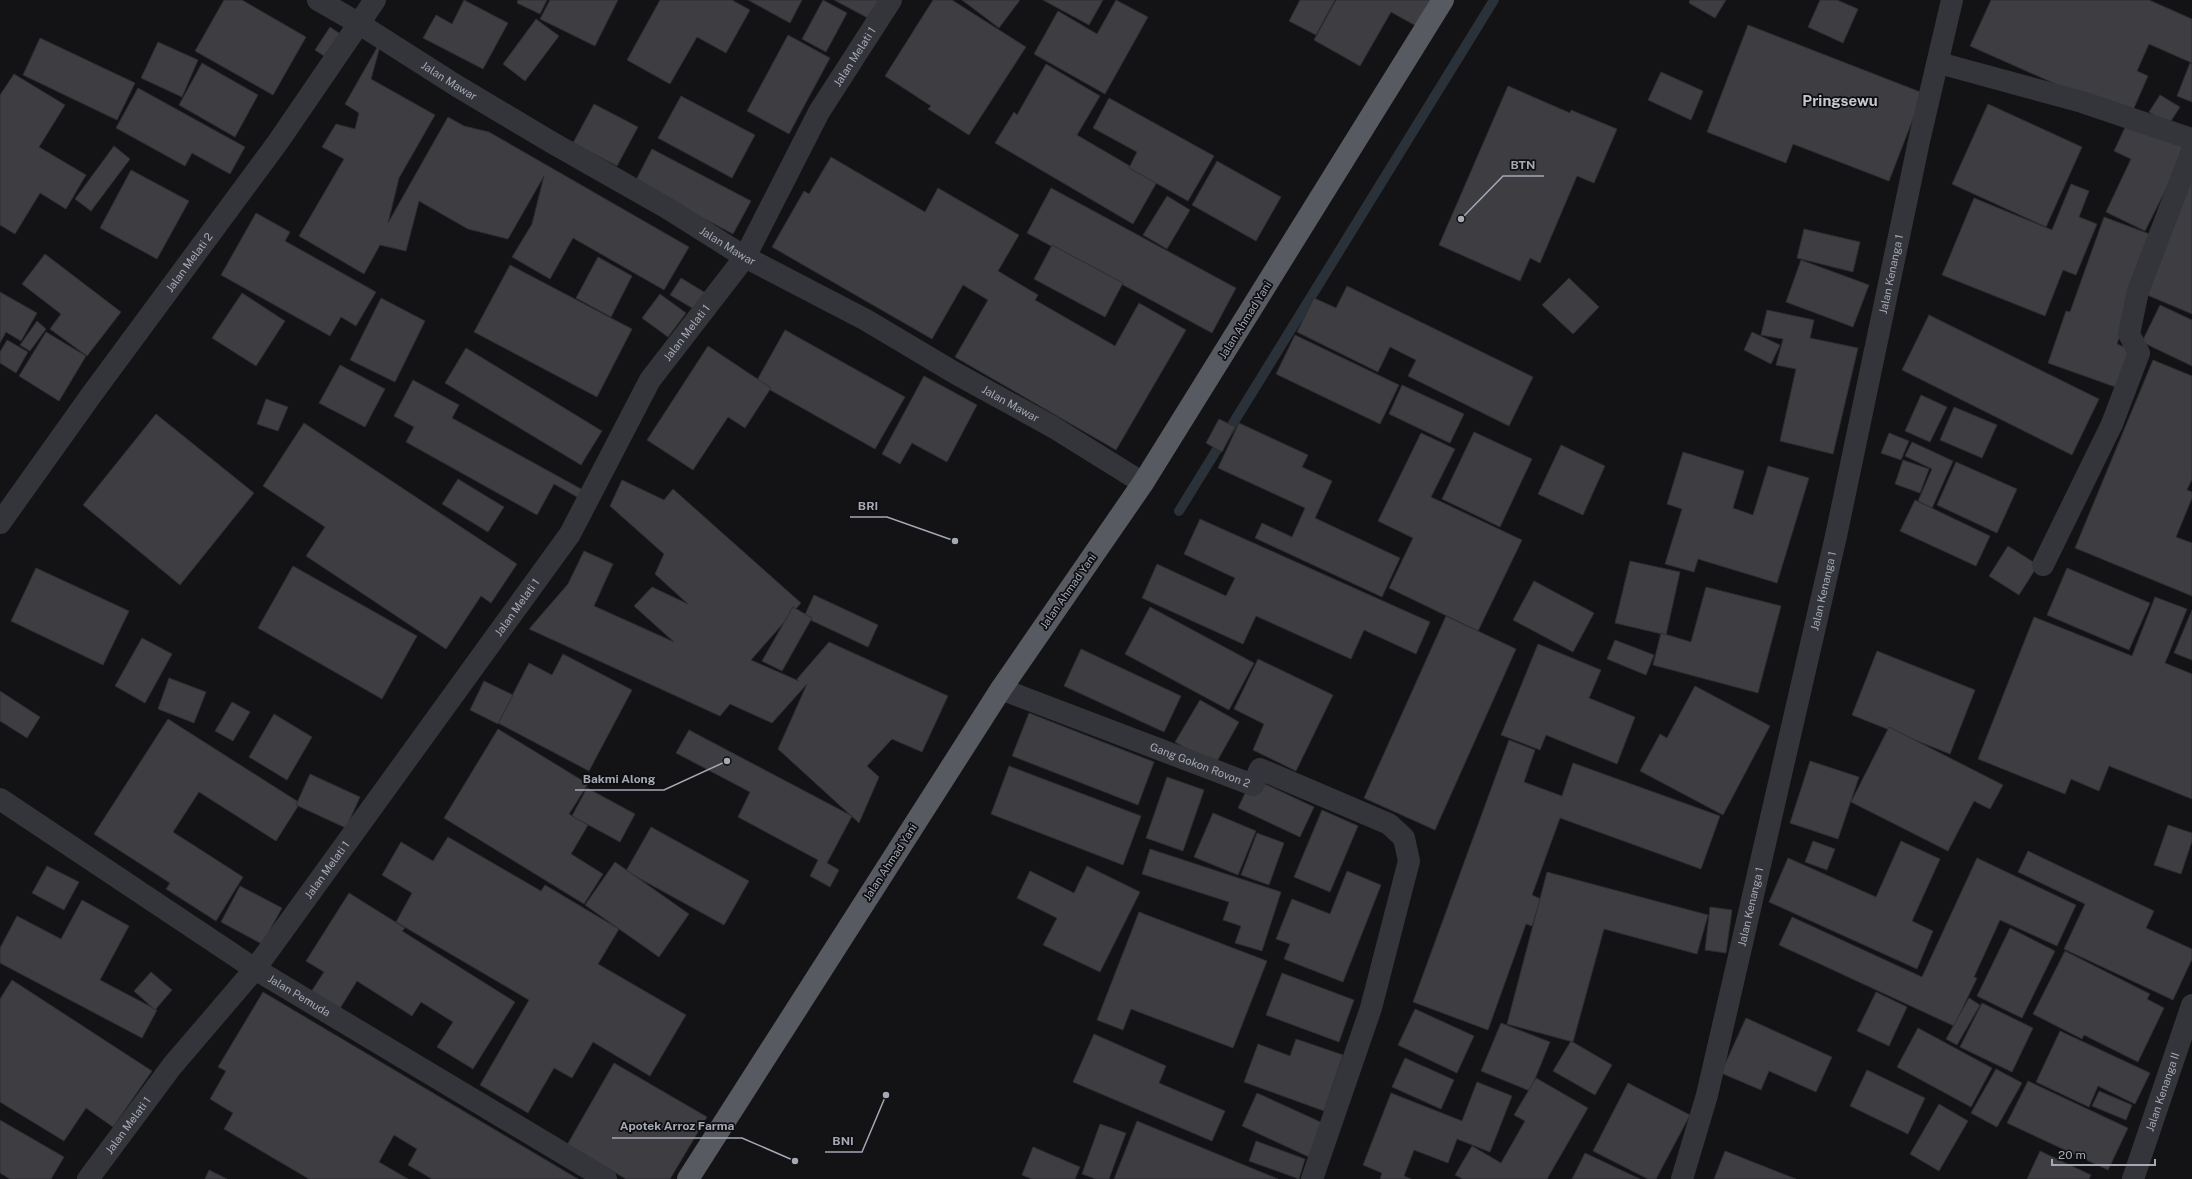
<svg xmlns="http://www.w3.org/2000/svg" width="2192" height="1179" font-family="'Public Sans',sans-serif">
<style>
.lines{fill:none;stroke-linecap:round;stroke-linejoin:round}
.stream{stroke:#2a3139;stroke-width:10}
.building{fill:#3e3e42;stroke:#2e2d31}
.minor{stroke:#34353a;stroke-width:22}
.tertiary{stroke:#34353a;stroke-width:22}
.trunk{stroke:#585a62;stroke-width:22}
.labels{text-anchor:middle;stroke-width:3.5;stroke-linejoin:round;paint-order:stroke}
.street-label{font-size:11px;fill:#a5a9b6;stroke:#0e0e10}
.district-label{font-size:15px;font-weight:bold;fill:#c6c8d2;stroke:#0e0e10}
.leader{fill:none;stroke:#a5a9b6;stroke-width:1.5}
.callout-dot{fill:#a5a9b6;stroke:#0e0e10;stroke-width:1.5}
.callout-label{font-size:12px;text-anchor:middle;font-weight:bold;fill:#a5a9b6;stroke:#0e0e10;stroke-width:3.5;stroke-linejoin:round;paint-order:stroke}
</style>
<rect width="100%" height="100%" fill="#131315"/>
<g class="lines">
<!-- stream -->
<polyline class="stream" points="1179,511 1494,0"/>
</g>
<!-- building -->
<g class="building">
<polygon points="224,0 242,0 306,37 273,95 195,51"/>
<polygon points="464,0 508,23 483,69 423,38 436,15 452,24"/>
<polygon points="518,0 547,0 540,14 517,3"/>
<polygon points="550,0 618,0 595,46 540,19"/>
<polygon points="660,0 732,0 750,10 726,53 697,37 670,84 627,60"/>
<polygon points="748,0 802,0 790,23"/>
<polygon points="823,0 847,13 826,52 802,39"/>
<polygon points="834,0 892,0 879,24"/>
<polygon points="933,0 952,0 1026,47 969,135 928,109 931,106 885,76"/>
<polygon points="962,0 1020,0 999,28"/>
<polygon points="1043,0 1103,0 1089,25"/>
<polygon points="1116,0 1148,17 1105,94 1034,54 1058,11 1097,34"/>
<polygon points="1300,0 1335,0 1316,35 1289,21"/>
<polygon points="1336,0 1433,0 1418,27 1391,12 1360,66 1314,40"/>
<polygon points="1690,0 1726,0 1715,18 1689,3"/>
<polygon points="1820,0 1837,0 1858,9 1843,43 1808,27"/>
<polygon points="1991,0 2149,0 2192,19 2192,63 2149,44 2137,71 2148,76 2130,117 1970,46"/>
<polygon points="536,19 559,36 525,81 503,64"/>
<polygon points="1748,25 1923,93 1889,181 1793,144 1786,163 1707,132"/>
<polygon points="330,27 345,37 330,60 315,50"/>
<polygon points="788,35 830,58 789,134 747,111"/>
<polygon points="40,38 135,83 117,120 23,75"/>
<polygon points="382,39 371,79 435,115 399,178 388,223 448,117 464,126 489,132 689,247 664,290 573,238 550,279 512,257 532,224 544,176 508,239 468,229 419,201 406,251 380,245 364,274 299,236 344,159 322,147 336,124 355,129 359,113 345,104"/>
<polygon points="158,42 198,60 182,97 141,78"/>
<polygon points="202,63 258,95 235,137 179,105"/>
<polygon points="2190,63 2192,64 2192,102 2177,96"/>
<polygon points="1046,64 1100,96 1077,135 1157,182 1133,224 995,143 1014,112 1017,115"/>
<polygon points="1661,72 1703,91 1691,120 1648,100"/>
<polygon points="14,74 65,105 39,147 86,175 66,209 40,193 15,234 0,225 0,95"/>
<polygon points="1508,86 1570,113 1571,110 1617,129 1594,183 1577,176 1540,263 1530,258 1520,281 1439,245"/>
<polygon points="138,88 245,147 230,174 192,153 185,166 116,128"/>
<polygon points="2160,95 2180,107 2169,124 2149,112"/>
<polygon points="681,96 755,135 732,178 658,138"/>
<polygon points="1109,98 1214,156 1188,201 1129,168 1137,152 1093,128"/>
<polygon points="594,104 638,127 617,166 573,143"/>
<polygon points="1988,104 2082,147 2046,227 1952,184"/>
<polygon points="2129,119 2187,147 2145,231 2106,212 2131,159 2114,151"/>
<polygon points="114,146 130,159 91,211 75,199"/>
<polygon points="652,149 751,201 733,234 635,182"/>
<polygon points="831,157 925,212 938,188 1019,235 998,271 1038,295 1035,300 1115,346 1139,303 1186,330 1116,450 955,357 988,300 963,285 932,339 772,247 804,191 809,194"/>
<polygon points="1217,161 1281,197 1256,241 1192,205"/>
<polygon points="2192,169 2192,314 2140,292"/>
<polygon points="131,170 189,201 157,259 100,228"/>
<polygon points="2071,184 2089,191 2079,217 2097,224 2076,275 2063,270 2045,316 1942,275 1974,198 2052,230"/>
<polygon points="1051,188 1236,288 1212,333 1027,233"/>
<polygon points="1167,196 1190,210 1167,249 1143,235"/>
<polygon points="256,213 290,232 285,241 376,292 356,326 341,317 330,336 221,275"/>
<polygon points="2104,217 2155,236 2117,344 2134,351 2121,389 2048,363 2066,311 2070,312"/>
<polygon points="1804,229 1860,242 1853,272 1797,258"/>
<polygon points="1052,245 1123,283 1105,317 1034,279"/>
<polygon points="45,254 121,312 87,356 50,329 61,314 22,284"/>
<polygon points="598,257 632,276 611,317 576,298"/>
<polygon points="1801,260 1869,285 1853,327 1786,302"/>
<polygon points="510,265 632,329 597,397 474,332"/>
<polygon points="681,278 709,295 699,312 670,295"/>
<polygon points="1569,278 1599,307 1573,334 1542,305"/>
<polygon points="1347,286 1533,377 1509,426 1408,376 1416,360 1390,347 1378,372 1297,332 1314,298 1336,308"/>
<polygon points="0,292 37,313 21,341 6,332 0,343"/>
<polygon points="242,293 285,321 256,366 212,338"/>
<polygon points="660,294 686,313 668,337 642,318"/>
<polygon points="381,298 425,321 395,382 350,360"/>
<polygon points="2160,305 2192,320 2192,366 2142,342"/>
<polygon points="1767,310 1814,320 1810,338 1858,348 1833,454 1780,441 1796,369 1776,365 1783,339 1761,335"/>
<polygon points="1929,315 2099,399 2072,455 1902,370"/>
<polygon points="37,321 46,329 30,351 20,345"/>
<polygon points="785,330 905,397 875,449 756,382"/>
<polygon points="46,332 86,356 59,401 19,376"/>
<polygon points="1752,332 1780,345 1771,364 1744,350"/>
<polygon points="1295,335 1399,385 1380,424 1276,374"/>
<polygon points="7,340 28,352 16,373 0,363 0,352"/>
<polygon points="708,346 771,388 745,428 728,417 693,470 647,440"/>
<polygon points="466,348 602,431 581,465 445,383"/>
<polygon points="2153,360 2192,376 2192,479 2187,490 2192,492 2192,498 2176,537 2192,543 2192,596 2075,548"/>
<polygon points="340,365 385,389 365,427 319,403"/>
<polygon points="924,376 977,405 947,462 912,443 900,464 882,454"/>
<polygon points="413,380 459,405 452,418 583,490 579,498 554,484 537,515 406,442 414,427 394,416"/>
<polygon points="1402,385 1464,414 1450,443 1389,414"/>
<polygon points="1921,395 1947,407 1930,442 1905,431"/>
<polygon points="266,399 288,407 278,431 257,424"/>
<polygon points="1954,407 1997,425 1982,458 1940,440"/>
<polygon points="156,414 254,493 180,585 83,505"/>
<polygon points="1219,419 1235,427 1222,452 1206,443"/>
<polygon points="304,423 517,564 491,603 481,596 446,649 306,556 325,527 263,486"/>
<polygon points="1239,423 1308,455 1302,467 1332,481 1315,518 1400,558 1382,597 1255,538 1262,523 1292,537 1305,508 1218,468"/>
<polygon points="1474,432 1532,459 1500,527 1442,499"/>
<polygon points="1421,433 1455,449 1431,497 1522,540 1478,631 1389,588 1413,538 1378,521"/>
<polygon points="1889,433 1909,441 1901,460 1881,453"/>
<polygon points="1912,442 1953,461 1932,508 1918,501 1932,469 1905,456"/>
<polygon points="1561,445 1605,466 1583,515 1538,494"/>
<polygon points="1683,452 1744,471 1733,508 1753,515 1768,466 1809,478 1777,583 1698,559 1694,572 1665,564 1682,509 1667,504"/>
<polygon points="1903,460 1929,469 1920,493 1895,484"/>
<polygon points="1956,462 2017,489 1997,533 1937,505"/>
<polygon points="458,479 504,507 488,532 442,504"/>
<polygon points="622,480 664,500 673,489 801,603 751,660 799,681 797,679 829,642 948,696 922,752 892,739 867,766 879,777 859,823 778,749 807,684 772,723 730,704 720,716 529,629 568,584 584,551 613,564 594,606 674,642 634,606 652,587 688,604 655,574 664,554 610,506"/>
<polygon points="1915,500 1990,536 1976,566 1900,531"/>
<polygon points="1200,519 1430,622 1416,654 1364,630 1351,659 1256,616 1243,644 1142,598 1157,564 1226,596 1235,578 1184,554"/>
<polygon points="2008,546 2038,565 2019,595 1989,576"/>
<polygon points="1630,561 1680,572 1666,635 1615,623"/>
<polygon points="293,566 417,636 382,699 258,628"/>
<polygon points="36,568 129,611 103,665 11,621"/>
<polygon points="2067,568 2150,603 2129,650 2047,615"/>
<polygon points="1534,581 1594,613 1573,652 1513,620"/>
<polygon points="1706,587 1781,606 1758,693 1653,665 1661,633 1691,642"/>
<polygon points="814,595 878,625 868,647 804,617"/>
<polygon points="2155,597 2187,609 2165,663 2192,674 2192,799 2109,766 2099,791 2071,779 2065,794 1978,759 2034,617 2132,656"/>
<polygon points="793,607 812,618 782,671 762,661"/>
<polygon points="1150,607 1254,663 1229,710 1125,654"/>
<polygon points="2192,610 2192,660 2174,653"/>
<polygon points="1446,616 1516,649 1435,830 1364,798"/>
<polygon points="142,638 172,654 145,703 115,686"/>
<polygon points="1615,640 1654,655 1646,675 1607,659"/>
<polygon points="1538,644 1601,670 1589,698 1635,717 1617,764 1546,735 1540,750 1501,735"/>
<polygon points="1081,649 1181,696 1164,732 1064,686"/>
<polygon points="1877,651 1975,690 1950,754 1852,715"/>
<polygon points="563,654 632,690 589,771 498,723 529,663 552,675"/>
<polygon points="1258,659 1333,695 1296,771 1253,750 1264,724 1234,709"/>
<polygon points="169,678 206,692 194,723 158,709"/>
<polygon points="484,681 513,695 498,724 470,710"/>
<polygon points="1695,686 1770,726 1723,815 1640,771 1660,734 1667,738"/>
<polygon points="0,691 40,717 27,738 0,721"/>
<polygon points="1200,700 1239,722 1215,765 1175,742"/>
<polygon points="232,702 250,712 233,741 215,731"/>
<polygon points="1029,713 1154,762 1138,805 1012,756"/>
<polygon points="274,714 312,737 287,780 249,757"/>
<polygon points="168,719 300,803 276,841 199,792 173,832 243,877 216,921 166,889 170,883 94,834"/>
<polygon points="1889,727 2003,785 1990,809 1974,801 1948,851 1851,802"/>
<polygon points="498,729 588,784 569,814 588,825 571,854 603,874 584,904 444,818"/>
<polygon points="689,730 852,816 827,863 839,870 830,887 810,876 818,860 738,817 750,792 676,753"/>
<polygon points="1509,740 1535,750 1524,782 1562,796 1573,763 1720,816 1701,869 1560,818 1532,895 1541,899 1532,926 1526,924 1488,1030 1413,1002"/>
<polygon points="1810,761 1859,777 1838,839 1790,823"/>
<polygon points="1009,766 1141,816 1123,865 991,814"/>
<polygon points="310,774 360,797 346,828 296,805"/>
<polygon points="1167,777 1204,790 1183,851 1146,838"/>
<polygon points="1265,784 1314,807 1300,837 1238,808 1248,787 1261,792"/>
<polygon points="587,788 635,814 620,842 572,816"/>
<polygon points="1322,810 1358,826 1330,892 1294,877"/>
<polygon points="1213,813 1256,831 1238,875 1194,857"/>
<polygon points="2168,825 2192,833 2192,841 2181,874 2154,865"/>
<polygon points="651,827 749,881 724,925 626,871"/>
<polygon points="1257,833 1284,843 1269,885 1241,875"/>
<polygon points="448,837 541,891 545,885 619,929 598,964 686,1015 650,1076 593,1042 572,1078 554,1068 528,1113 480,1085 529,1000 396,922 412,893 382,875 401,842 433,861"/>
<polygon points="1813,841 1835,849 1827,870 1805,862"/>
<polygon points="1901,841 1940,859 1912,921 1933,931 1917,969 1769,902 1788,858 1876,897"/>
<polygon points="1150,849 1281,892 1262,951 1235,943 1241,926 1223,920 1229,902 1142,874"/>
<polygon points="2028,851 2154,911 2146,928 2192,949 2192,959 2173,1000 2064,949 2085,904 2018,872"/>
<polygon points="1977,858 2076,905 2057,946 2000,920 1974,977 1977,978 1954,1026 1779,945 1792,917 1922,977"/>
<polygon points="615,862 689,914 659,957 585,905"/>
<polygon points="47,866 79,882 64,910 32,893"/>
<polygon points="1087,866 1140,892 1100,972 1043,945 1057,918 1017,898 1030,871 1074,893"/>
<polygon points="1347,871 1381,885 1343,982 1284,959 1290,944 1276,939 1292,899 1330,914"/>
<polygon points="1547,872 1708,915 1697,954 1604,929 1573,1042 1507,1024"/>
<polygon points="240,886 282,908 262,944 221,922"/>
<polygon points="349,893 405,928 402,931 515,1002 473,1069 437,1047 453,1022 421,1002 412,1016 357,981 339,1010 311,992 324,972 306,961"/>
<polygon points="82,900 129,926 100,980 157,1010 142,1038 0,963 0,948 17,916 61,939"/>
<polygon points="1710,907 1732,910 1726,953 1705,950"/>
<polygon points="1139,912 1267,961 1233,1048 1131,1009 1123,1030 1097,1020"/>
<polygon points="2010,928 2055,951 2022,1018 1977,996"/>
<polygon points="2065,951 2150,994 2147,999 2164,1008 2138,1062 2084,1035 2082,1039 2033,1014"/>
<polygon points="151,972 172,990 155,1010 134,991"/>
<polygon points="1282,973 1354,1000 1339,1042 1266,1015"/>
<polygon points="12,980 152,1071 113,1127 86,1108 64,1141 0,1102 0,999"/>
<polygon points="263,992 578,1179 432,1179 408,1165 417,1149 394,1135 379,1162 408,1179 309,1179 224,1129 233,1113 210,1099 226,1071 218,1067"/>
<polygon points="1876,992 1907,1007 1889,1046 1857,1031"/>
<polygon points="1969,998 1980,1005 1957,1045 1946,1039"/>
<polygon points="1982,1003 2033,1028 2012,1072 1960,1047"/>
<polygon points="1415,1009 1474,1036 1457,1073 1398,1045"/>
<polygon points="1746,1018 1832,1057 1816,1092 1769,1071 1761,1090 1721,1073"/>
<polygon points="1501,1023 1550,1042 1530,1091 1481,1071"/>
<polygon points="1918,1028 1992,1068 1971,1107 1897,1067"/>
<polygon points="2060,1031 2150,1073 2135,1104 2098,1086 2089,1107 2036,1082"/>
<polygon points="1094,1034 1166,1066 1159,1083 1225,1111 1212,1141 1073,1082"/>
<polygon points="1296,1039 1343,1055 1324,1111 1244,1082 1258,1044 1290,1056"/>
<polygon points="1571,1041 1612,1065 1595,1095 1553,1071"/>
<polygon points="1405,1058 1454,1080 1441,1109 1392,1087"/>
<polygon points="614,1063 707,1117 670,1179 626,1179 567,1145"/>
<polygon points="1996,1069 2022,1083 1997,1127 1971,1113"/>
<polygon points="1867,1070 1925,1098 1908,1134 1850,1106"/>
<polygon points="1536,1078 1588,1108 1547,1179 1463,1179 1455,1175 1472,1146 1501,1163 1525,1121 1514,1115"/>
<polygon points="2028,1081 2128,1128 2108,1170 2007,1123"/>
<polygon points="1477,1082 1512,1096 1490,1152 1457,1139 1448,1163 1414,1150 1404,1176 1411,1179 1380,1179 1382,1173 1363,1165 1391,1093 1462,1121"/>
<polygon points="1628,1083 1690,1115 1656,1179 1648,1179 1593,1151"/>
<polygon points="2099,1091 2132,1105 2126,1120 2092,1106"/>
<polygon points="1257,1093 1325,1124 1309,1157 1242,1126"/>
<polygon points="1939,1104 1968,1121 1939,1171 1910,1154"/>
<polygon points="0,1120 64,1157 51,1179 10,1179 0,1173"/>
<polygon points="1137,1121 1278,1179 1114,1179"/>
<polygon points="1100,1124 1126,1133 1109,1179 1096,1179 1082,1174"/>
<polygon points="1256,1141 1305,1159 1299,1179 1249,1161"/>
<polygon points="1033,1147 1080,1167 1075,1179 1032,1179 1022,1175"/>
<polygon points="1725,1151 1796,1179 1714,1179"/>
<polygon points="2040,1151 2091,1175 2089,1179 2027,1179"/>
<polygon points="1585,1153 1640,1179 1572,1179"/>
<polygon points="209,1170 227,1179 205,1179"/>
</g>
<g class="lines">
<!-- minor -->
<g class="minor">
<path id="s1" d="M318 0 358 23 457 86 551 142 667 208 745 257 866 320 955 373 1053 427 1143 483"/>
<polyline points="1939,63 2082,102 2192,139"/>
<path id="s2" d="M0 523 92 394 278 142 375 0"/>
<polyline points="2043,565 2112,424 2139,353 2129,334 2138,291 2192,151"/>
<path id="s3" d="M1001 689 1253 785 1260 769 1389 824 1404 838 1409 861 1371 1008 1312 1179"/>
<path id="s4" d="M0 799 255 969 606 1179"/>
<path id="s5" d="M88 1179 172 1066 255 969 570 534 650 380 745 257 819 112 891 0"/>
<path id="s6" d="M1682 1179 1707 1095 1836 536 1919 141 1952 0"/>
</g>
<!-- tertiary -->
<path class="tertiary" id="s7" d="M2133 1179 2192 1005"/>
<!-- trunk -->
<polyline class="trunk" points="688,1179 1001,689 1143,483 1443,0"/>
</g>
<g class="labels">
<!-- street labels -->
<g class="street-label">
<text dy="4" stroke="none"><textPath href="#s5" startOffset="1363">Jalan Melati 1</textPath></text>
<text dy="4" stroke="none"><textPath href="#s1" startOffset="154">Jalan Mawar</textPath></text>
<text dy="4" stroke="none"><textPath href="#s1" startOffset="478">Jalan Mawar</textPath></text>
<text dy="4" stroke="none"><textPath href="#s2" startOffset="322">Jalan Melati 2</textPath></text>
<text dy="4" stroke="none"><textPath href="#s6" startOffset="929">Jalan Kenanga 1</textPath></text>
<text transform="translate(1245 320) rotate(-58)" y="4">Jalan Ahmad Yani</text>
<text dy="4" stroke="none"><textPath href="#s5" startOffset="1039">Jalan Melati 1</textPath></text>
<text dy="4" stroke="none"><textPath href="#s1" startOffset="802">Jalan Mawar</textPath></text>
<text transform="translate(1068 591) rotate(-55)" y="4">Jalan Ahmad Yani</text>
<text dy="4" stroke="none"><textPath href="#s6" startOffset="605">Jalan Kenanga 1</textPath></text>
<text dy="4" stroke="none"><textPath href="#s5" startOffset="715">Jalan Melati 1</textPath></text>
<text dy="4" stroke="none"><textPath href="#s3" startOffset="213">Gang Gokon Rovon 2</textPath></text>
<text transform="translate(890 862) rotate(-57)" y="4">Jalan Ahmad Yani</text>
<text dy="4" stroke="none"><textPath href="#s5" startOffset="391">Jalan Melati 1</textPath></text>
<text dy="4" stroke="none"><textPath href="#s6" startOffset="281">Jalan Kenanga 1</textPath></text>
<text dy="4" stroke="none"><textPath href="#s4" startOffset="358">Jalan Pemuda</textPath></text>
<text dy="4" stroke="none"><textPath href="#s7" startOffset="92">Jalan Kenanga II</textPath></text>
<text dy="4" stroke="none"><textPath href="#s5" startOffset="67">Jalan Melati 1</textPath></text>
</g>
<!-- district labels -->
<g class="district-label">
<text x="1840" y="106">Pringsewu</text>
</g>
</g>
<!-- callouts -->
<path class="leader" d="M1461 219L1503 176H1544M955 541L887 517H850M727 761L664 790H575M795 1161L742 1138H612M886 1095L862 1152H825"/>
<g class="callout-dot">
<circle cx="1461" cy="219" r="4"/>
<circle cx="955" cy="541" r="4"/>
<circle cx="727" cy="761" r="4"/>
<circle cx="795" cy="1161" r="4"/>
<circle cx="886" cy="1095" r="4"/>
</g>
<g class="callout-label">
<text x="1523" y="169">BTN</text>
<text x="868" y="510">BRI</text>
<text x="619" y="783">Bakmi Along</text>
<text x="677" y="1130">Apotek Arroz Farma</text>
<text x="843" y="1145">BNI</text>
</g>
<!-- scale -->
<path d="M2052 1159v6h103v-6" fill="none" stroke="#a5a9b6" stroke-width="2"/>
<text x="2058" y="1159" font-size="12" fill="#a5a9b6" stroke="#0e0e10" stroke-width="3" paint-order="stroke">20 m</text>
</svg>
